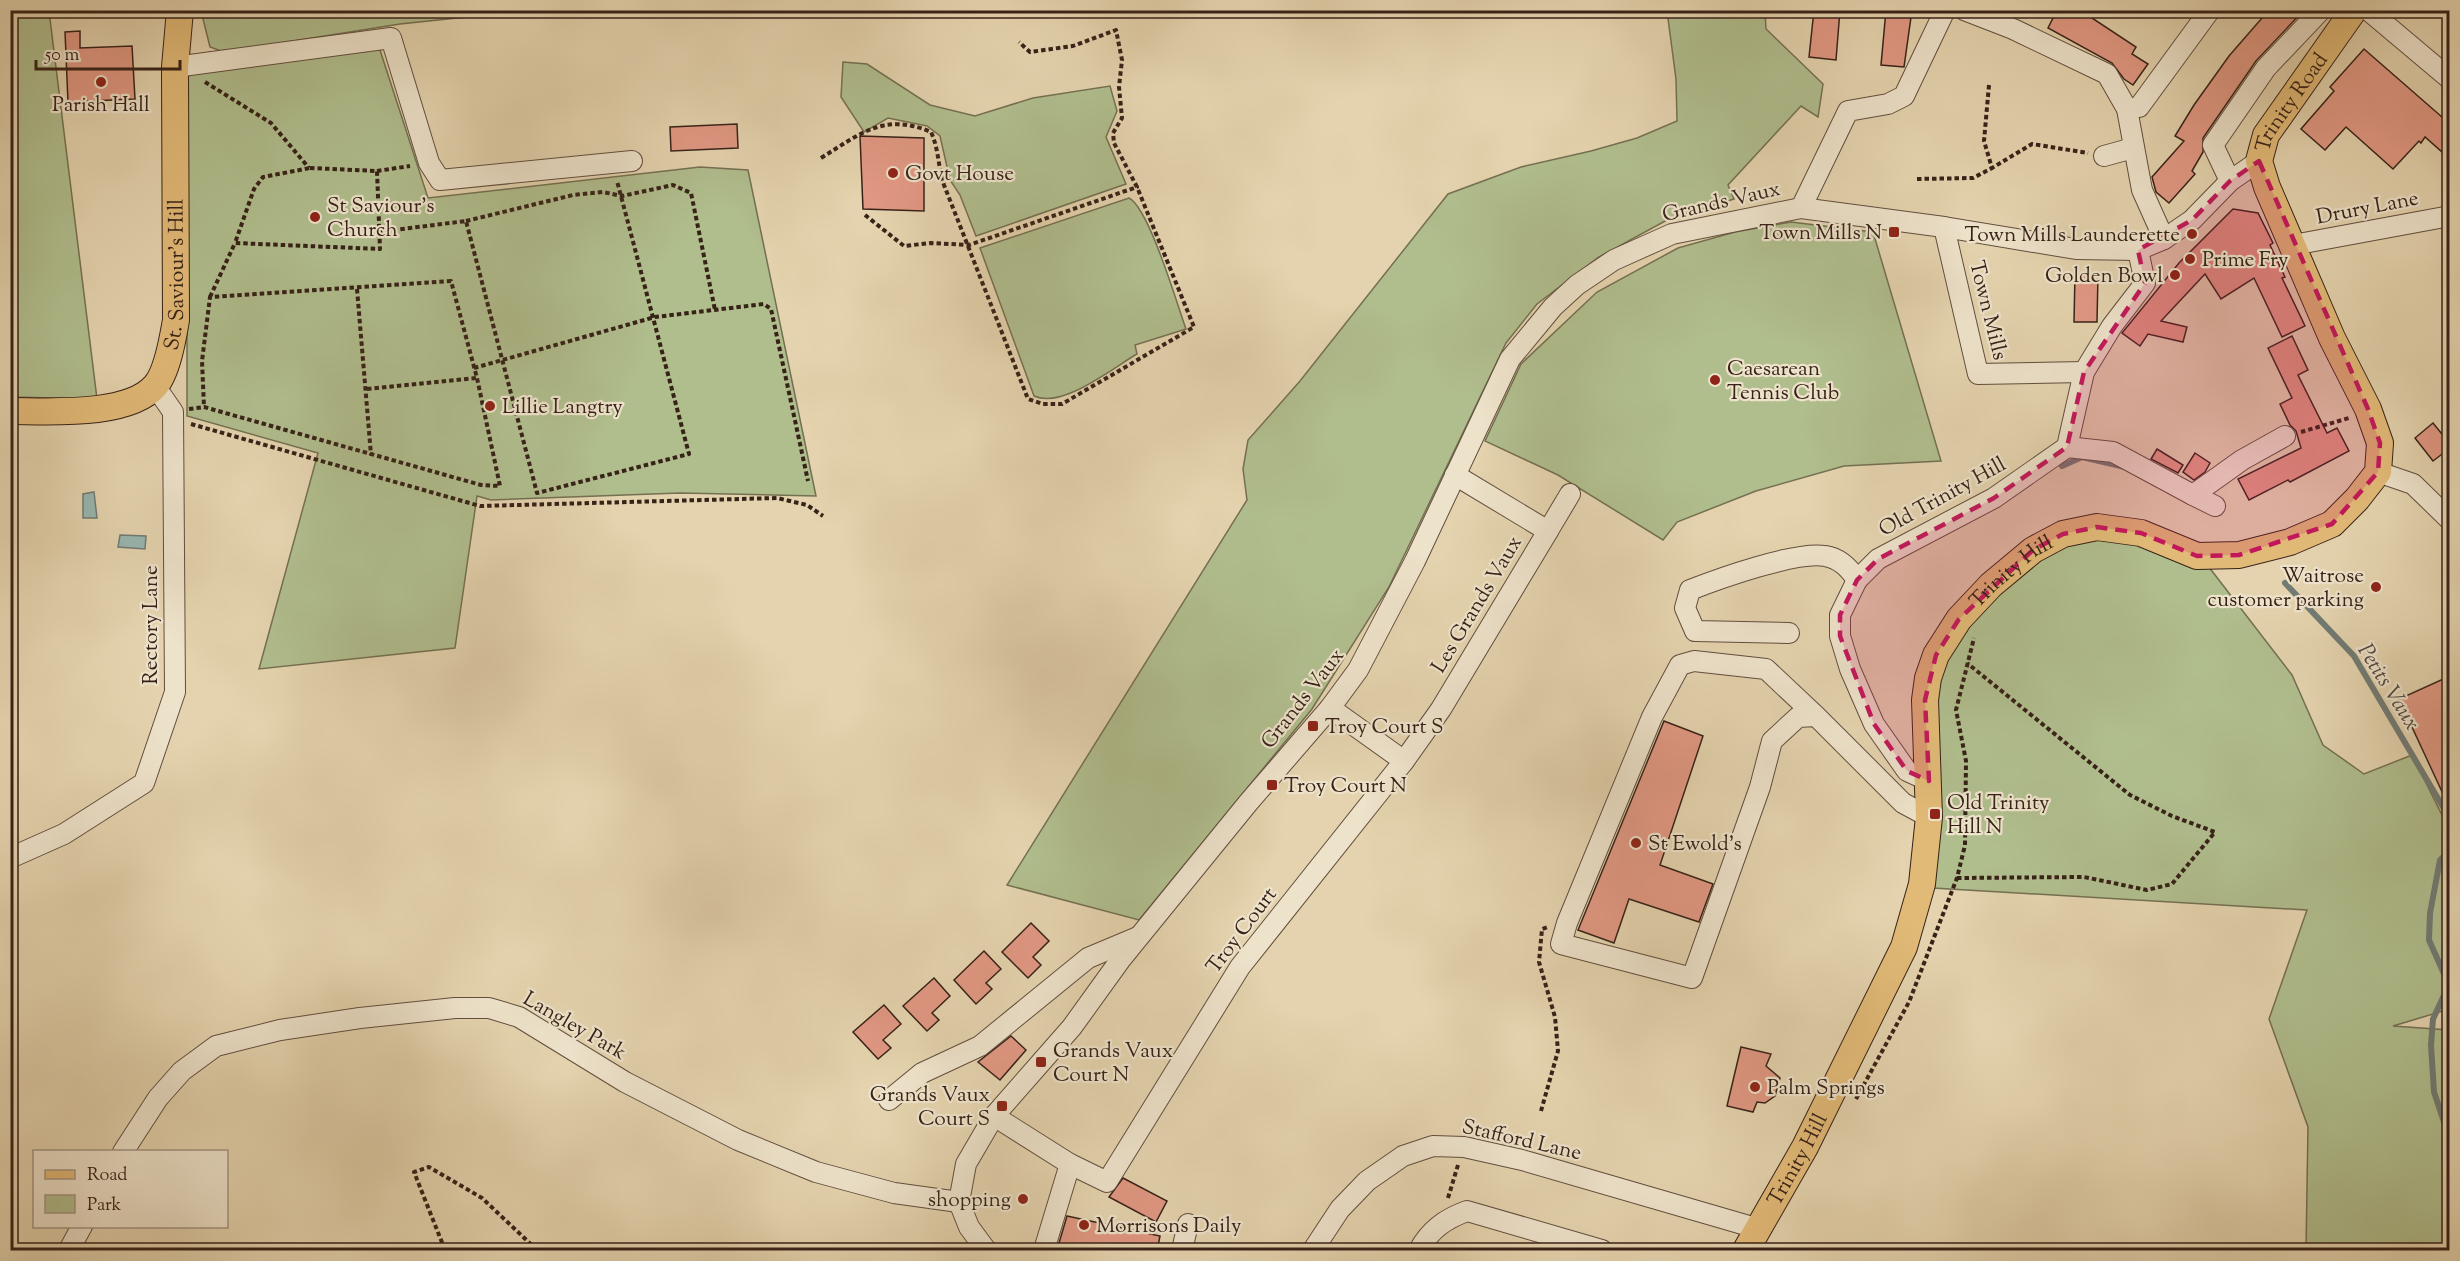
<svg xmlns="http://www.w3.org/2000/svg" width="2460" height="1261" font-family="'Sorts Mill Goudy',serif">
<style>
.green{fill:#b0bd8d;stroke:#747052;stroke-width:1.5}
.water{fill:#97b7b1;stroke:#717b74;stroke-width:1.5}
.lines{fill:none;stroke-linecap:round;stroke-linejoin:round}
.stream{stroke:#717b74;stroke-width:6}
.building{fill:#e19883;stroke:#372218;stroke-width:1.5}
.minor-casing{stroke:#624e3e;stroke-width:22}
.major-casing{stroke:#372218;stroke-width:28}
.path{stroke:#372218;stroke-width:4;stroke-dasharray:4.5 3;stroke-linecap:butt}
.minor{stroke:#ede2ca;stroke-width:20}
.major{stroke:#e2ba77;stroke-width:26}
.marked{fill:#c2185b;fill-opacity:0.2;stroke:#c2185b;stroke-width:4.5;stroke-dasharray:12 8;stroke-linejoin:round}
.poi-dot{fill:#8f2418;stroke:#ede2ca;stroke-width:2}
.labels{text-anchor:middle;stroke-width:4.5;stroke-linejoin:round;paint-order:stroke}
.street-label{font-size:21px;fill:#372218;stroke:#ede2ca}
.poi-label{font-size:21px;fill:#372218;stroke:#ede2ca;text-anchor:start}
.water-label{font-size:22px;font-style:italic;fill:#4f473e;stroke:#ede2ca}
</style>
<rect width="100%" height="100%" fill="#e4d3ae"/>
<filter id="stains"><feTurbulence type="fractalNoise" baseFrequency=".00333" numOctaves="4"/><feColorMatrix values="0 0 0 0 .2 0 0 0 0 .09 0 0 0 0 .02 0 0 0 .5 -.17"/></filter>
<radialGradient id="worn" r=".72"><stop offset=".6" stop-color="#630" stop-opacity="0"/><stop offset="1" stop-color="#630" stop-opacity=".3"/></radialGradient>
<!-- green -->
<g class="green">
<polygon points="11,11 49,11 97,399 11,397"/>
<polygon points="201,11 525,11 400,24 224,52 210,47"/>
<polygon points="1667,11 1765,11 1766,29 1823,84 1818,117 1801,106 1728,185 1734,199 1667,220 1599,257 1537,304 1506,343 1389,587 1312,709 1139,920 1007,885 1247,500 1243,469 1248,440 1300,381 1448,194 1521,167 1591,151 1637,138 1677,121 1676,79"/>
<polygon points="379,47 428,198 700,167 748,170 816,496 680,493 491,500 477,496 455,648 259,669 318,453 187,416 187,71"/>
<polygon points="843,62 867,64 930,105 975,116 1033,98 1110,86 1117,111 1106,137 1126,184 976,236 960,195 950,180 940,136 927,126 888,118 864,132 841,97"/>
<path d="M1129 198C1149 208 1177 304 1186 329L1135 345 1137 354C1111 369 1062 409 1034 396L980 248Z"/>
<polygon points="1791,222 1873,232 1941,461 1844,466 1756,491 1677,522 1663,540 1558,475 1485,441 1521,364 1597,292 1678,248 1735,232"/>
<polygon points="2097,539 2131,541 2205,562 2292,675 2323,745 2364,774 2412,755 2449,829 2449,834 2444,840 2443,1011 2393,1026 2449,1030 2449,1250 2306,1250 2308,1127 2269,1019 2307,910 1933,888 1935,683 1947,651 2010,581 2064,544"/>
</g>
<!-- water -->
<g class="water">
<polygon points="94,492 97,518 83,518 83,494"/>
<polygon points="120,535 146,536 145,549 118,547"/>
</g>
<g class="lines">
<!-- stream -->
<g class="stream">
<polyline points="2062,466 2082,457 2125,467"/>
<polyline points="2285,583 2354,656 2450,819"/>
<polyline points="2450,851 2440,860 2430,913 2429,940 2445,976 2446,991 2433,1019 2431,1045 2434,1092 2445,1125 2450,1152"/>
</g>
</g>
<!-- building -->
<g class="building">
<polygon points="1814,10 1840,10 1836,60 1809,57"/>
<polygon points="1886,10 1912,10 1904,67 1881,65"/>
<polygon points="2057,10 2080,10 2136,47 2132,54 2148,64 2133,85 2124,79 2112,63 2048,28"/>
<polygon points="2269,10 2304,10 2256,61 2203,138 2203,152 2192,171 2195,174 2169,203 2156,192 2152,177 2184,141 2175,136 2194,105 2229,56"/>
<polygon points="80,31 80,48 132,46 135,99 68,102 65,32"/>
<polygon points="2364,49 2450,124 2450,159 2425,137 2421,143 2419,141 2393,169 2346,127 2325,150 2301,129 2334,91 2330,87"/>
<polygon points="737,124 738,148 671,151 670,127"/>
<polygon points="860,136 924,138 924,211 863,209"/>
<polygon points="2233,209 2258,213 2273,243 2270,245 2285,277 2282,278 2305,326 2282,337 2254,278 2221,299 2205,274 2161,321 2187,327 2183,342 2148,334 2140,346 2122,333 2179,263"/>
<polygon points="2075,274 2098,274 2097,322 2074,322"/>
<polygon points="2292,336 2308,370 2298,375 2327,433 2337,428 2349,451 2290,482 2288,480 2249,500 2238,479 2301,448 2296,431 2290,425 2280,404 2292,398 2268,348"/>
<polygon points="2433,423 2450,444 2450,448 2433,461 2415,438"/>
<polygon points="2157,449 2183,465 2178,473 2151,459"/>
<polygon points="2195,453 2210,463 2205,472 2194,480 2183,472"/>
<polygon points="2450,676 2450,809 2399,699"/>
<polygon points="1664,721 1703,736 1660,865 1713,884 1699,922 1629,899 1614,943 1578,930"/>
<polygon points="1031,923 1049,941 1033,957 1041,965 1028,978 1002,952"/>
<polygon points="984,951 1001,969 986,983 992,989 976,1004 954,980"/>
<polygon points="934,978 950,996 932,1013 939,1020 927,1031 903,1006"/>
<polygon points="884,1005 901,1024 883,1040 891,1048 878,1059 853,1032"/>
<polygon points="1011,1036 1026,1050 1000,1080 978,1062"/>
<polygon points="1741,1047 1771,1054 1766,1066 1780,1078 1775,1096 1765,1103 1757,1102 1753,1112 1727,1106"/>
<polygon points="1123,1178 1167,1201 1156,1222 1109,1197"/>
<polygon points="1067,1216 1160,1236 1157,1251 1093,1251 1059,1243"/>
</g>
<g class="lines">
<defs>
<g id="minor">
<polyline points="1964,10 2013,29 2107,74 2127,109 2142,190 2164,239"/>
<polyline points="2368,10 2450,79"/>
<polyline points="175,67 391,38 429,163 440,180 632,161"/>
<polyline points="2127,109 2139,107 2210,10"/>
<polyline points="2104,156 2133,148"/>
<polyline points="2230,181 2213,145 2266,68 2321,10"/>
<polyline points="1801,208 1848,111 1888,104 1904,96 1945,10"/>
<polyline points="1944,227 1978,374 2084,372"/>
<polyline points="2293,245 2450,216"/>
<polyline points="2067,447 2113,452 2193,495 2242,460 2285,436"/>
<polyline points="2378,472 2413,484 2450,520"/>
<polyline points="2193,495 2215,506"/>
<polyline points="1548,531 1570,494"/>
<path d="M1789 633 1695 631 1685 608 1690 590C1718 579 1796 551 1825 556 1839 558 1850 569 1857 580"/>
<polyline points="1816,716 1766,669 1694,661 1680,665 1652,717 1567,923 1561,944 1692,978 1760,787 1772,741 1798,717 1816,716 1903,803 1929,817"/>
<polyline points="1404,761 1441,709 1548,531 1455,475"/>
<polyline points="1929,781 1907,771 1874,724 1850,669 1840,636 1840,615 1857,580 1878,559 1994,498 2067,447 2084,372 2112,326 2145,283 2138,250"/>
<polyline points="10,858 64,834 144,783 175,692 173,412 155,386"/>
<polyline points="889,1100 922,1073 980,1046 1088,958 1138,937"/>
<polyline points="994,1116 1070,1164 1044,1250"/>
<polyline points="123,1152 158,1098 182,1071 216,1046 280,1030 360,1018 455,1008 489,1008 519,1017 625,1082 738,1140 816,1172 894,1193 959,1202"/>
<polyline points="1070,1164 1107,1182 1240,967 1404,761 1330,708"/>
<polyline points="69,1250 82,1226"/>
<polyline points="986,1250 969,1227 959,1202 966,1164 994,1116 1072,1027 1121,959 1248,803 1330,708 1358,670 1415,561 1510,359 1553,307 1577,285 1614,260 1672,234 1801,208 1944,227 2076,249 2138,250 2164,239 2192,220 2230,181 2259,161"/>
<polyline points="1182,1250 1188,1224"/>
<polyline points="1313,1250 1340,1209 1367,1181 1403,1156 1433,1146 1464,1147 1522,1160 1756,1228"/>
<path d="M1419 1250C1430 1230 1445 1219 1467 1211L1602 1250"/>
</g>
<g id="major">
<path id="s1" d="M10 411C48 411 128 417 155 386 167 373 173 338 176 320L175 67 180 10"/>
<path id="s2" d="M1746 1250 1805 1147 1904 947 1922 884 1929 817 1925 700 1928 678 1936 655 1959 619 1991 585 2033 550 2063 534 2097 527 2141 533 2197 556 2239 555 2290 542 2332 524 2357 499 2378 472 2380 443 2368 409 2332 338 2267 187 2259 161 2266 135 2354 10"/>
</g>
</defs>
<!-- minor casing -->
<use href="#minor" class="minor-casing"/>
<!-- major casing -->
<use href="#major" class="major-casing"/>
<!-- path -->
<g class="path">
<polyline points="205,82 271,123 309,168"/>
<polyline points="1989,85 1984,141 1992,168 2032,144 2088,153"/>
<path d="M821 158C860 134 884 112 931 132 939 149 938 168 944 185L1028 399 1043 404H1062L1194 327 1137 187"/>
<polygon points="310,168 377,171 380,249 235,243 254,189 263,177"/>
<polyline points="377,171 410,166"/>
<polyline points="1917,179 1973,178 1992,168"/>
<polyline points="865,215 904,246 931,243 969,245 1137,187 1114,143 1113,133 1122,118 1119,87 1122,60 1116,30 1073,46 1030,52 1019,42"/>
<polyline points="466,221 573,195 603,192 622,196 673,185 691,193 715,310"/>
<polyline points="378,232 466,221 537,493 689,454 617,181"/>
<polyline points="357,289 371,455"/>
<polyline points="210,297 235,243"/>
<polyline points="474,368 655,317 764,304 771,309 808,481"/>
<polyline points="367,389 477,378"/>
<polyline points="189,409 204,407 481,485 500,486 477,378 451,281 210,297 202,361 204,407"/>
<polyline points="191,424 480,506 777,498 807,505 823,516"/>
<polyline points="2301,432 2349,418"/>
<polyline points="1957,878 2084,877 2147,890 2172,884 2215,832 2172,816 2130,795 1967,663"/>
<polyline points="1856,1099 1909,1002 1957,878 1965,845 1966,761 1956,710 1974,638"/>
<polyline points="1541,1111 1558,1051 1555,1017 1539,962 1542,929 1548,927"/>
<polyline points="1448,1198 1458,1165"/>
<polyline points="445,1250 414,1172 429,1167 482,1198 537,1250"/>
</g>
<!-- minor -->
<use href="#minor" class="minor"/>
<!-- major -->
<use href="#major" class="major"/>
</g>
<!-- marked area -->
<path class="marked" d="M2259 161 2368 409 2380 443 2378 472 2332 524 2239 555 2197 556 2141 533 2097 527 2063 534 2033 550 1959 619 1936 655 1925 700 1929 781 1907 771 1874 724 1840 636V615L1857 580 1878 559 1994 498 2067 447 2084 372 2145 283 2138 250 2192 220 2230 181Z"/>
<!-- markers -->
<g class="poi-dot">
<circle cx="101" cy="82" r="6"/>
<circle cx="893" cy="173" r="6"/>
<circle cx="315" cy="217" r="6"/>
<rect x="1888" y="226" width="12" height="12" rx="3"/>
<circle cx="2192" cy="234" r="6"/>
<circle cx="2190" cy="259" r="6"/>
<circle cx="2175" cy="275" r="6"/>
<circle cx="1715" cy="380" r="6"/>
<circle cx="490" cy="406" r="6"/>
<circle cx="2376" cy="587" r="6"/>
<rect x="1307" y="720" width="12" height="12" rx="3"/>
<rect x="1266" y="779" width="12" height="12" rx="3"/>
<rect x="1929" y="808" width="12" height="12" rx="3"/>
<circle cx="1636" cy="843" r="6"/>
<rect x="1035" y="1056" width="12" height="12" rx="3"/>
<circle cx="1755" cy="1087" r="6"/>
<rect x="996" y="1100" width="12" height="12" rx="3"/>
<circle cx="1023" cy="1199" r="6"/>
<circle cx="1084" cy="1225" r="6"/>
</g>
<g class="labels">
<!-- street labels -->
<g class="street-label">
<text dy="7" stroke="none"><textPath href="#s2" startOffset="1570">Trinity Road</textPath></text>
<text transform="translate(1721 201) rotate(-13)" y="7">Grands Vaux</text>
<text transform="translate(2367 207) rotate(-11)" y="7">Drury Lane</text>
<text dy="7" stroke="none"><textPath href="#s1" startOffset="266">St. Saviour's Hill</textPath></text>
<text transform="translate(1989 310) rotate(76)" y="7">Town Mills</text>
<text transform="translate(1942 496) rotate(-29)" y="7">Old Trinity Hill</text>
<text dy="7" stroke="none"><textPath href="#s2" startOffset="752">Trinity Hill</textPath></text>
<text transform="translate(1476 604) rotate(-59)" y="7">Les Grands Vaux</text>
<text transform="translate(150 625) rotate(-90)" y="7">Rectory Lane</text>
<text transform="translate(1302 698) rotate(-52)" y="7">Grands Vaux</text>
<text transform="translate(1241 930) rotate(-53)" y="7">Troy Court</text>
<text transform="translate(575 1025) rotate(30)" y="7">Langley Park</text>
<text transform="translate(1522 1139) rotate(13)" y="7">Stafford Lane</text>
<text dy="7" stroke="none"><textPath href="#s2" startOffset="104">Trinity Hill</textPath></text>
</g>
<!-- poi labels -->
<g class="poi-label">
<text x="101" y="111" text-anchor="middle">Parish Hall</text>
<text x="905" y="180">Govt House</text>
<text x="327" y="212">St Saviour's<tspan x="327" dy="24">Church</tspan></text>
<text x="1882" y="239" text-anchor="end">Town Mills N</text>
<text x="2180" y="241" text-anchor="end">Town Mills Launderette</text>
<text x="2202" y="266">Prime Fry</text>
<text x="2163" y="282" text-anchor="end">Golden Bowl</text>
<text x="1727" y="375">Caesarean<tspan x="1727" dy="24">Tennis Club</tspan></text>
<text x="502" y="413">Lillie Langtry</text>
<text x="2364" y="582" text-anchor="end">Waitrose<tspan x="2364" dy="24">customer parking</tspan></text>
<text x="1325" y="733">Troy Court S</text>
<text x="1284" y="792">Troy Court N</text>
<text x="1947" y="809">Old Trinity<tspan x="1947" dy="24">Hill N</tspan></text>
<text x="1648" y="850">St Ewold's</text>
<text x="1053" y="1057">Grands Vaux<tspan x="1053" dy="24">Court N</tspan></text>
<text x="1767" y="1094">Palm Springs</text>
<text x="990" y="1101" text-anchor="end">Grands Vaux<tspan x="990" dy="24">Court S</tspan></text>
<text x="1011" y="1206" text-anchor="end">shopping</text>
<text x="1096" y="1232">Morrisons Daily</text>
</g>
<!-- water labels -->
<g class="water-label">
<text transform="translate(2390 686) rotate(58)" y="8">Petits Vaux</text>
</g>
</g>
<!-- margin -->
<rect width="2460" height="1261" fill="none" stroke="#e4d3ae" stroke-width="36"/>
<rect x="12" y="12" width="2436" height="1237" fill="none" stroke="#372218" stroke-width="3"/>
<rect x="18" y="18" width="2424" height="1225" fill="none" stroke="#372218" stroke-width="1.5"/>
<!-- legend -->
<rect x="33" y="1150" width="195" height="78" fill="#ede2ca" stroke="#a49583" stroke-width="1.5"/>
<rect x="45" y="1170" width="30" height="9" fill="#e2ba77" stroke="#a49583" stroke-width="1.5"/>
<text x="87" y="1180" font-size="18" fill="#372218">Road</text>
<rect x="45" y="1195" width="30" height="18" fill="#b0bd8d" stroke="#a49583" stroke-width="1.5"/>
<text x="87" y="1210" font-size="18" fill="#372218">Park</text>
<!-- scale -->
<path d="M36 60v9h144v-9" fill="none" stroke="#372218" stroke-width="3"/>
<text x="45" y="60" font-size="18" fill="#372218" stroke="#ede2ca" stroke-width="4.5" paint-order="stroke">50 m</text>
<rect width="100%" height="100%" filter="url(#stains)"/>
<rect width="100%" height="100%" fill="url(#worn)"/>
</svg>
